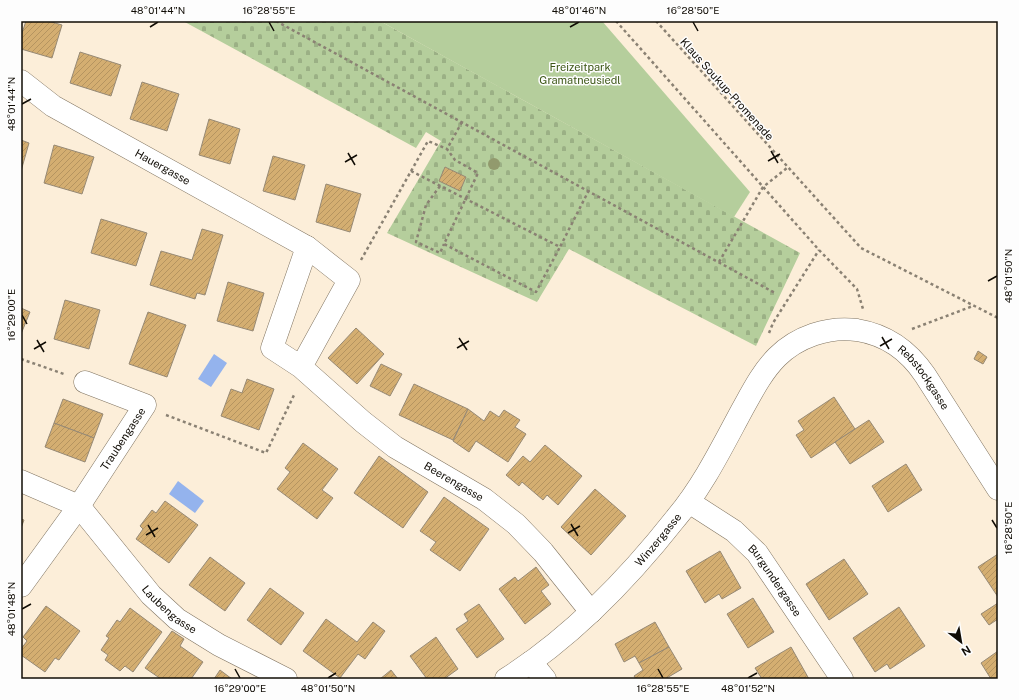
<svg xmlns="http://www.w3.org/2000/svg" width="1019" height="700" font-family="'Public Sans',sans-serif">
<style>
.cemetery{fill:url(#cemetery-stones)}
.park{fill:#b5ce9c}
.water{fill:#94b3ed}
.building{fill:url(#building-hatch);stroke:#968975}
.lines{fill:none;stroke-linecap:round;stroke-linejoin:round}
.minor-casing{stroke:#807461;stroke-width:23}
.path{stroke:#8a8173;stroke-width:2.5;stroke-dasharray:3 3;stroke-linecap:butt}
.minor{stroke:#fff;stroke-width:22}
.tree{fill:#929a6d}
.ticks{fill:none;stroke:#100c05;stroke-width:1.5}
.labels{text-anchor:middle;stroke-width:3;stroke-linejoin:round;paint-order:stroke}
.park-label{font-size:11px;fill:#3c5615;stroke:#fdfdfd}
.street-label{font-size:11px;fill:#100c05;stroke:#fdfdfd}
.neatline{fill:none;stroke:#100c05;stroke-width:1.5}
.ticks-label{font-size:10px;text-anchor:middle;fill:#100c05}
</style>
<defs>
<pattern id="cemetery-stones" width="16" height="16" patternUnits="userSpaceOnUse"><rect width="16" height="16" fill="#b5ce9c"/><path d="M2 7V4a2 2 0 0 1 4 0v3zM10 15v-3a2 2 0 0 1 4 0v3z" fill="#9bb085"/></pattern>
<pattern id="building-hatch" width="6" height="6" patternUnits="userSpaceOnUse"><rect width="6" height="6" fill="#d4ae71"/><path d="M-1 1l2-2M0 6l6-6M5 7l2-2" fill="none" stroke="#b59460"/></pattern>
</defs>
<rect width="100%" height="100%" fill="#fceed9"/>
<!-- cemetery -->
<polygon class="cemetery" points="183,21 380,21 800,253 756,346 569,249 537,302 387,233 441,141 426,132 416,148"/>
<!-- park -->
<polygon class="park" points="380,21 602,21 750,192 734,217"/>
<!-- water -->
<g class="water">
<polygon points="214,354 227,363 211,387 198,379"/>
<polygon points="178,481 204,501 195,513 169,494"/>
</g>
<!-- building -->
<g class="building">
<polygon points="26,21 48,21 62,25 52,58 21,49 21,36"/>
<polygon points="80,52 121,65 111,96 70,83"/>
<polygon points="142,82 179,94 167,131 130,119"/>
<polygon points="209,119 240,129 230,164 199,155"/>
<polygon points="21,140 29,143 21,171"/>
<polygon points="54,145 94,157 82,194 44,183"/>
<polygon points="273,156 305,165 295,200 263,191"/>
<polygon points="445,167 466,177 460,191 439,181"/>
<polygon points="326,184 361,194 350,232 316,222"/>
<polygon points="101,219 147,233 136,266 91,253"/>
<polygon points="202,229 223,235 205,295 197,293 195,299 150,285 161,251 192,260"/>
<polygon points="228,282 264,293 253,331 217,321"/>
<polygon points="65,300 100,310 89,349 54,339"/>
<polygon points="21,308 30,312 21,334"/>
<polygon points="148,312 186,325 167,377 129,364"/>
<polygon points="356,328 384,354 357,384 328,358"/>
<polygon points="978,351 987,357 983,364 974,359"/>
<polygon points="381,364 402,374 390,396 370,386"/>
<polygon points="247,379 274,389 259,430 221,416 231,389 242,393"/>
<polygon points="414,384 468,409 453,440 399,415"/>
<polygon points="834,397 855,429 811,458 796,435 804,430 798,421"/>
<polygon points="63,399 103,414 94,438 54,423"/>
<polygon points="468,409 484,421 490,411 499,417 504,410 520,420 515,427 526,434 508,462 476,441 469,452 453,441"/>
<polygon points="869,420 884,442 850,464 835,442"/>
<polygon points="54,423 94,438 85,462 45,447"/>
<polygon points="303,443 338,469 322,490 333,498 317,519 277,489 290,472 285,468"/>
<polygon points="545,445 582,476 558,505 547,495 543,500 522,482 519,486 506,475 523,456 530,462"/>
<polygon points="379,456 428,492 403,528 354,493"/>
<polygon points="906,464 922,490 888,512 872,486"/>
<polygon points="595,489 626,516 591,555 561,527"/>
<polygon points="444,497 489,529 460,571 430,550 436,542 420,531"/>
<polygon points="165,501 198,525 169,563 136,539 143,529 140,526 152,510 156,513"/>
<polygon points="21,519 24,520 21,528"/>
<polygon points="720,551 741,588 722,599 719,594 705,603 686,571"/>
<polygon points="998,554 998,597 978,567"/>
<polygon points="210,557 245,583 225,611 189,585"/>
<polygon points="844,559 868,594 829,620 806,584"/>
<polygon points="536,567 549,585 541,591 551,604 525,624 499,589 515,577 518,581"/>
<polygon points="270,588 304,613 281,645 247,620"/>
<polygon points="753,598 774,632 748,648 727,614"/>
<polygon points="998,603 998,619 989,625 981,614"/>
<polygon points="479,604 504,639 477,658 456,629 468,621 464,614"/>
<polygon points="46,606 80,631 59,660 55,658 45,672 21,655 21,649 27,641 23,637"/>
<polygon points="899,607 925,646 890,669 887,664 875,672 853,638"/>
<polygon points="130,608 162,632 133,672 125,666 120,671 105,660 108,655 101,650 109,638 106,636 117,620 120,622"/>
<polygon points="326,619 357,642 373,622 385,631 365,659 358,654 340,678 303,651"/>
<polygon points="655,622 669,647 639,663 635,656 624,662 615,644"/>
<polygon points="172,631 184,639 180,646 203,662 191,679 161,679 145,668"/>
<polygon points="436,637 458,669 444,679 427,679 410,656"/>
<polygon points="669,647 682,669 665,679 636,679 634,676 643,670 639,663"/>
<polygon points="791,647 809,679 762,679 755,668"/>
<polygon points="998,651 998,679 991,679 981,663"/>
<polygon points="220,670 232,679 214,679"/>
<polygon points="391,670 398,679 380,679"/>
</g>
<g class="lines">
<defs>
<g id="minor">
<path id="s1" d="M21 81 53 106 307 247"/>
<path id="s2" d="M301 367 349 280 307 247 272 348 301 367 363 422 395 447 484 499 516 524 543 552 591 612"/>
<path id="s3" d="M21 481 79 506 151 595 177 619 219 645 286 679"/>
<path id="s4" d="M689 502 734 531 757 553 842 679"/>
<path id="s5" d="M21 586 79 506 145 405 85 382"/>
<polyline points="531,662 545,679"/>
<path id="s6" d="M506 679C572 637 628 579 676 518 703 486 722 447 742 410 752 392 762 372 777 357 797 337 828 326 857 330 887 335 908 350 925 375L998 489"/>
</g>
</defs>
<!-- minor casing -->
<use href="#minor" class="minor-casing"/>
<!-- path -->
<g class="path">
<polyline points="276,21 775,293"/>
<polyline points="616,21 819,250 857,289 863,309"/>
<polyline points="656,21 861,248 998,318"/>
<polyline points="462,122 447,149 455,160 478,173 444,244 536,292 560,247"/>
<polyline points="411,171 560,247 589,190"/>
<polyline points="440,186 426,205 416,242 440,253 444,244"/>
<polyline points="361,260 428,141 447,149"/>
<polyline points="719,262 763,187 787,168"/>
<polyline points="912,329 973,306"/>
<polyline points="769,333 773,323 819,250"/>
<polyline points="21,359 64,374"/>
<polyline points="166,415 266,453 295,393"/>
</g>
<!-- minor -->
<use href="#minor" class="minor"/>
</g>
<!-- trees -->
<circle class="tree" cx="494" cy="164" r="6"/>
<!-- ticks -->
<path class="ticks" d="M269 22 274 31M693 22 698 31M150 27 158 22M570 27 579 22M22 104 31 99M771 151 778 163M348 153 355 165M768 161 780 154M345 162 357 155M988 281 997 276M22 315 27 324M882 337 889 349M459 338 467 350M37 340 44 352M880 346 892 339M457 348 469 341M34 349 46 342M992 520 997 528M571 524 578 536M148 525 155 537M568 533 580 526M146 535 158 528M22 609 31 604M235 669 240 678M658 669 663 678M328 678 336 673M748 678 757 673"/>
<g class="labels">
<!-- park labels -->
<g class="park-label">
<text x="580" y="71">Freizeitpark<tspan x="580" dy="13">Gramatneusiedl</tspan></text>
</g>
<!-- street labels -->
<g class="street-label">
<text transform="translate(727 89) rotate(48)" y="4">Klaus Soukup-Promenade</text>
<text dy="4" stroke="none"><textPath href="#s1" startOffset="166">Hauergasse</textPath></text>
<text dy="4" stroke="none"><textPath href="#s6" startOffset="598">Rebstockgasse</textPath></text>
<text dy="4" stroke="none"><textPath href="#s5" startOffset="179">Traubengasse</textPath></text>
<text dy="4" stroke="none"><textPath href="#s2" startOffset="486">Beerengasse</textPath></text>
<text dy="4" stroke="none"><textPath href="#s6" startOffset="207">Winzergasse</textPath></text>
<text dy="4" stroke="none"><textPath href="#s4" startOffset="118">Burgundergasse</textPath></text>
<text dy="4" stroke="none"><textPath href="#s3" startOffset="201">Laubengasse</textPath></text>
</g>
</g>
<!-- border -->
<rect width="1019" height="700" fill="none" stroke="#fdfdfd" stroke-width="44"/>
<!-- north arrow -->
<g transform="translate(961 642) rotate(149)" stroke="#fdfdfd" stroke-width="3" paint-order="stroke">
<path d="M0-3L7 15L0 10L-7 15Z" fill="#100c05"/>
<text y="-6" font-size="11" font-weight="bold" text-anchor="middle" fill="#100c05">N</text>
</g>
<rect x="22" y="22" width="975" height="656" class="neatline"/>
<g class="ticks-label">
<text x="158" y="14">48°01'44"N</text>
<text x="269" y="14">16°28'55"E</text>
<text x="579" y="14">48°01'46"N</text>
<text x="693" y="14">16°28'50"E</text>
<text transform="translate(11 104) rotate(-90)" y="4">48°01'44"N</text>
<text transform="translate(1008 276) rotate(-90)" y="4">48°01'50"N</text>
<text transform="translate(11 315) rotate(-90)" y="4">16°29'00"E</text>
<text transform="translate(1008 528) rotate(-90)" y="4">16°28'50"E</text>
<text transform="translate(11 609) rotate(-90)" y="4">48°01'48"N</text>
<text x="240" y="692">16°29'00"E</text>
<text x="328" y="692">48°01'50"N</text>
<text x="663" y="692">16°28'55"E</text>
<text x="748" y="692">48°01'52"N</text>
</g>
</svg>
